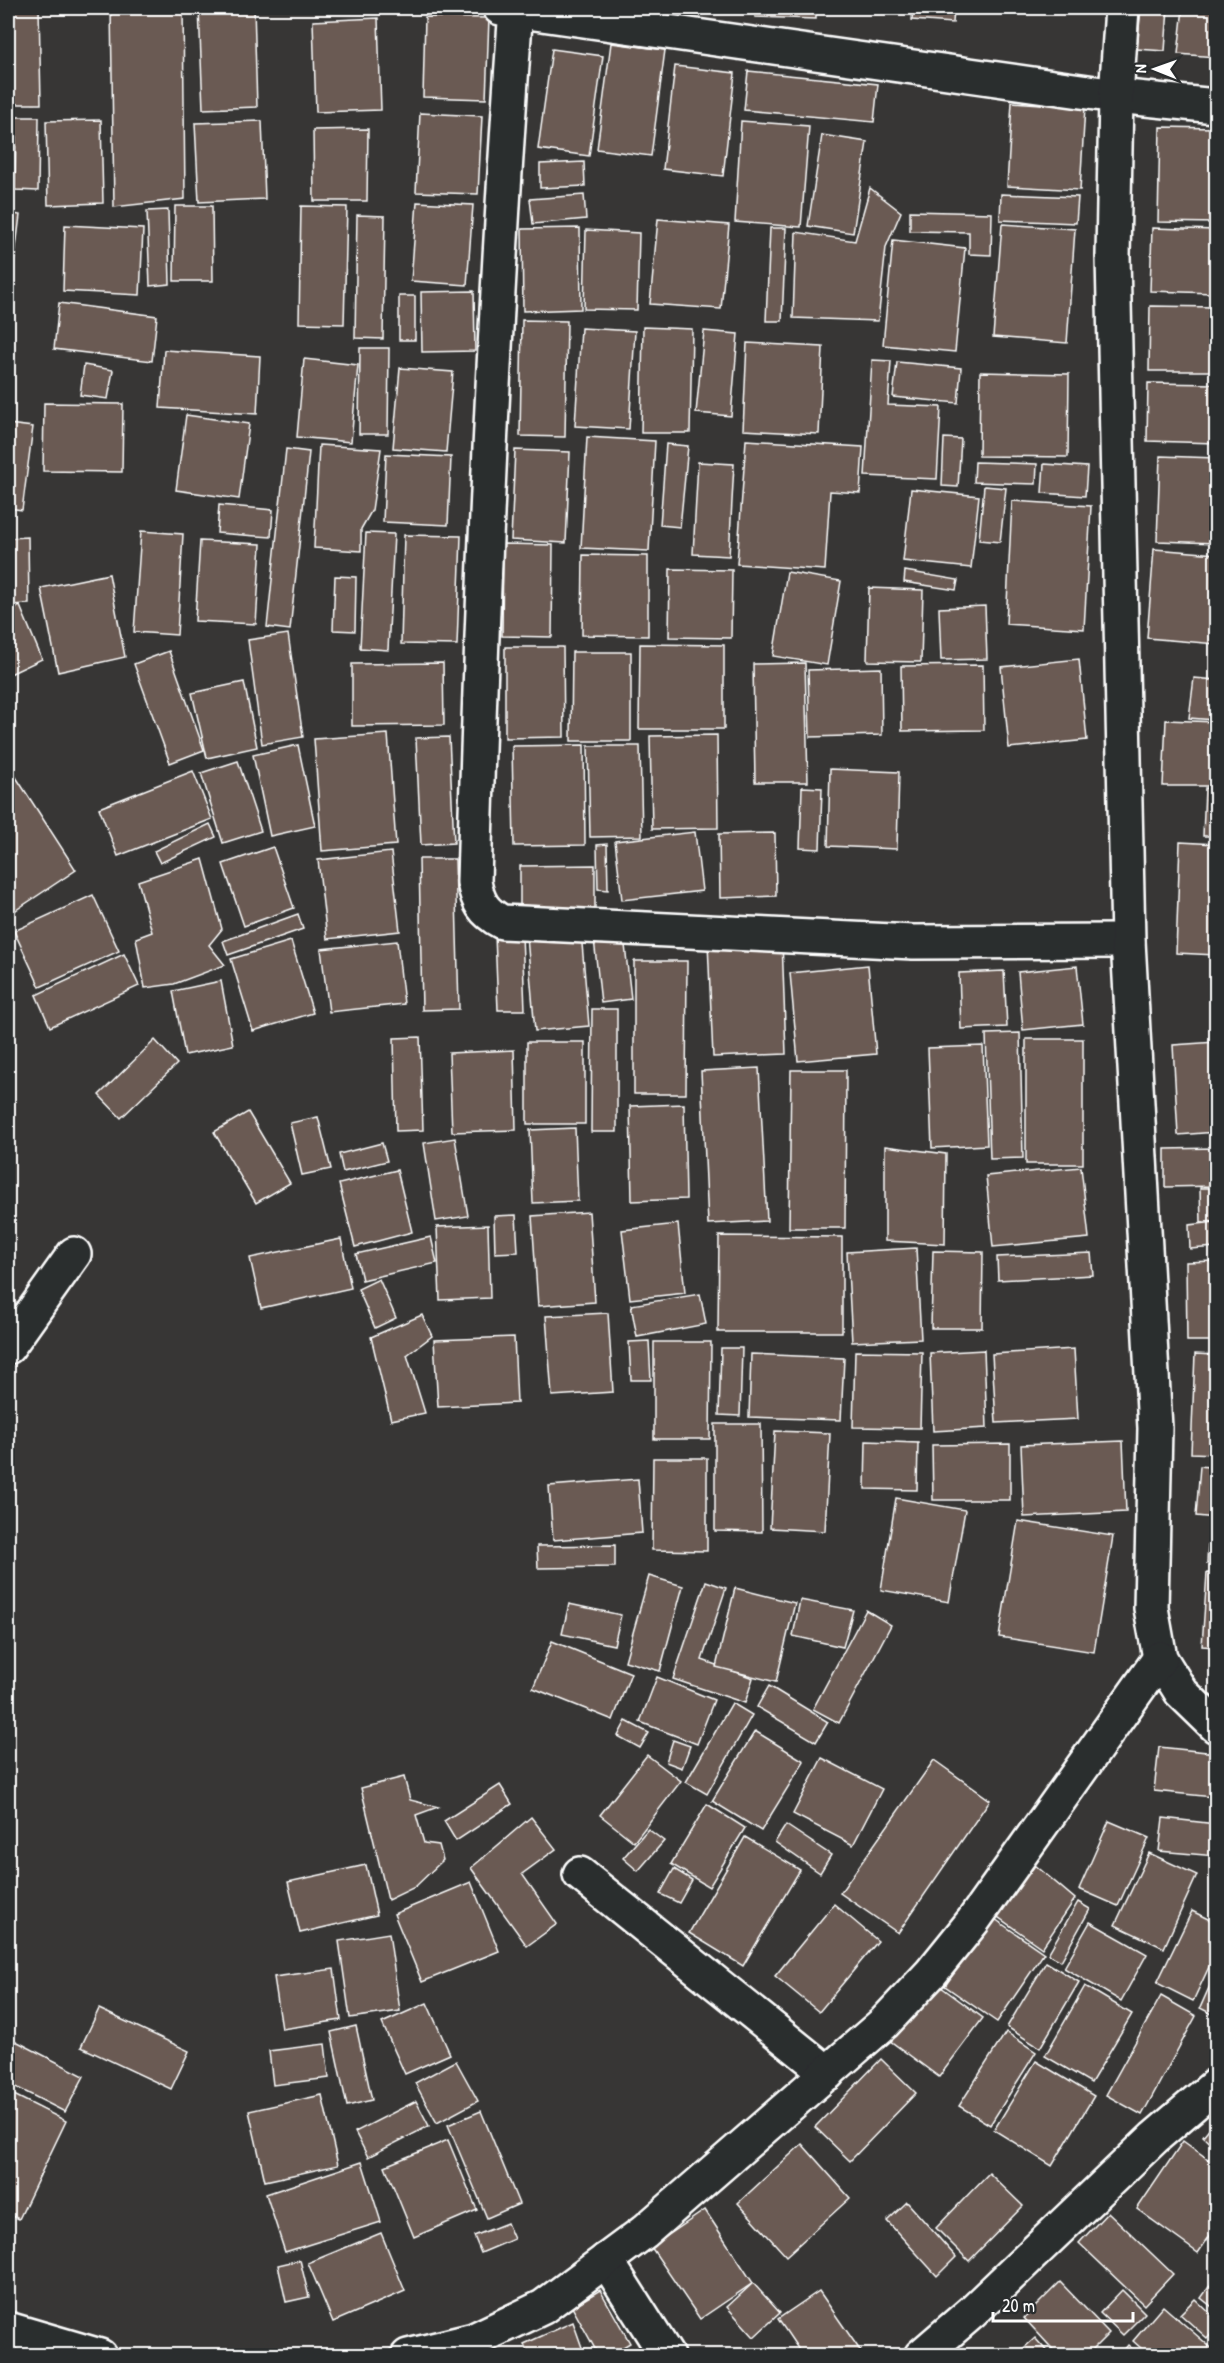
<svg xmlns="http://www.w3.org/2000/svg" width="1224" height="2363" font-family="'Patrick Hand',sans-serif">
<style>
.building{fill:#6a5a52;stroke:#fff;stroke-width:1.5}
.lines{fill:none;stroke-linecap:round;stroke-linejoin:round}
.minor-casing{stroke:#fff;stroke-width:38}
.minor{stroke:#2a2d2e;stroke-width:33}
</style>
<rect width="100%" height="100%" fill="#373635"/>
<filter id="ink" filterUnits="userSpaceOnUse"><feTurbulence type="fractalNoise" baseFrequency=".0167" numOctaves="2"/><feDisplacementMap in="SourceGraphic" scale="12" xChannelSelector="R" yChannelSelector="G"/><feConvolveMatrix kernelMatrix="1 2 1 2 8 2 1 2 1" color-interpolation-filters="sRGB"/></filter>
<g filter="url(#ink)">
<!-- building -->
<g class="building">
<polygon points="8,8 39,8 41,104 8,104"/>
<polygon points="111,8 183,8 185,199 114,207"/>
<polygon points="199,8 254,8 257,107 203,109"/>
<polygon points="756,8 816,8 816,19 755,17"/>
<polygon points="913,8 954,8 953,23 912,20"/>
<polygon points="1141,8 1168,8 1165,51 1137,49"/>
<polygon points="1183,8 1216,8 1216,57 1178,54"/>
<polygon points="425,17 489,18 486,99 423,97"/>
<polygon points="378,18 381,110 316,112 313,21"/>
<polygon points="611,43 665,50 651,156 597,149"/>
<polygon points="552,49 603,56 589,156 538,149"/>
<polygon points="675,66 735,73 723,176 663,169"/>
<polygon points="748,71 878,84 874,122 744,110"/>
<polygon points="1012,102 1085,107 1080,190 1007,186"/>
<polygon points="420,113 482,116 478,194 416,192"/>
<polygon points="16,117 39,117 38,191 15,190"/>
<polygon points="101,120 103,203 48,205 46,121"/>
<polygon points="262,121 265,199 199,202 195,123"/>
<polygon points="741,121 809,126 801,227 735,222"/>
<polygon points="1160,127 1216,128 1216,223 1158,222"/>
<polygon points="368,129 367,201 314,201 313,130"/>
<polygon points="822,135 867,142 853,233 808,226"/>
<polygon points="584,162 585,186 540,188 540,164"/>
<polygon points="870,188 901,212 886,247 878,321 793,318 796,232 855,241"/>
<polygon points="1001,194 1078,197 1076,223 1000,220"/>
<polygon points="584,195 586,219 533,224 530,199"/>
<polygon points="417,202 473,205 467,285 411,281"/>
<polygon points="175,206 212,206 213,281 174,281"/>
<polygon points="301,206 347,207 344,324 299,323"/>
<polygon points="168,210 170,284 150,286 147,211"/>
<polygon points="910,211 992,213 991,255 969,254 969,232 910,231"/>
<polygon points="8,213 20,215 9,305 8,305"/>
<polygon points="357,215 385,216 383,339 355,338"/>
<polygon points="658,219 729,225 721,309 650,304"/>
<polygon points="1002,224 1075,229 1067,343 993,337"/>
<polygon points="65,225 143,229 140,295 63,291"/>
<polygon points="580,228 581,309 523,311 522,229"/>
<polygon points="770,228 786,228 782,321 766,321"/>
<polygon points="1152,228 1216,230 1214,293 1150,291"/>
<polygon points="586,230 639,233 637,310 584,309"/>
<polygon points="893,240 965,248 955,352 883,345"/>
<polygon points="474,291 475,351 422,352 421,292"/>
<rect x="399" y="296" width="16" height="44"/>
<polygon points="59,303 157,316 152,361 54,349"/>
<polygon points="1150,306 1216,307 1216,371 1149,371"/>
<polygon points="522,320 567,321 565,437 520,436"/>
<polygon points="643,327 692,329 690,433 641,433"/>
<polygon points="581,328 635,331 629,429 575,426"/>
<polygon points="704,331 738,334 731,416 696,413"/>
<polygon points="747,343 823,347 819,434 743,430"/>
<polygon points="360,348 389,348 388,434 359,434"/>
<polygon points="164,350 260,356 257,414 160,408"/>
<polygon points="304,359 358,365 351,442 297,437"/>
<polygon points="872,360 891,361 888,405 941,407 937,479 865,476"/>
<polygon points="897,362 961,368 958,403 893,397"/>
<polygon points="84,365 113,370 108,399 80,395"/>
<polygon points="400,368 453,372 446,452 393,448"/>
<polygon points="980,372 1069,374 1068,457 979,456"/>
<polygon points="1148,383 1216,384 1216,443 1147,441"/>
<polygon points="44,403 123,404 122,472 43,471"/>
<polygon points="186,415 249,424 239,499 176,490"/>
<polygon points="8,424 33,427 22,510 8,508"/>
<polygon points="587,437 655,441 649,551 581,548"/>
<polygon points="944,438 961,439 958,487 942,486"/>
<polygon points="746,440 863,447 860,493 830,491 825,570 737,564"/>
<polygon points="666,444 688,446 680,527 660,525"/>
<polygon points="319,445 381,449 372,510 361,529 361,551 314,548"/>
<polygon points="286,449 309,452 290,630 267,627"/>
<polygon points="515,450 570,452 566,543 511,540"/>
<polygon points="386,454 451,457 448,525 383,522"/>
<polygon points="1160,456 1216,458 1216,543 1157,541"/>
<polygon points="698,462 734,464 729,556 693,554"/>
<polygon points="975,462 1037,464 1036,484 974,482"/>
<polygon points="1044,464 1087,467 1085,496 1042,493"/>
<polygon points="984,486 1006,488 1000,542 979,540"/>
<polygon points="911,489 979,496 971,568 903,561"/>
<polygon points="1012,501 1091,506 1084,629 1006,624"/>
<polygon points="219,505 273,510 271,537 217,533"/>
<polygon points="141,531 183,534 177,635 134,632"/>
<polygon points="366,533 394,534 388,650 360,648"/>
<polygon points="404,535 461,536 457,645 401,644"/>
<polygon points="28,537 29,604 8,605 8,538"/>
<polygon points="200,541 261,544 256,624 195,621"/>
<polygon points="503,544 553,545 552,637 502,636"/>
<polygon points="1154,549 1216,554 1216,644 1147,638"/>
<polygon points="583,555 648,556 648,636 582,635"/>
<polygon points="670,569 732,570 731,638 669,637"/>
<polygon points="905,571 958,580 956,590 904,582"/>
<polygon points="787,572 841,581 827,665 773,656"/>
<polygon points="109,574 125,657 58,672 41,588"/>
<polygon points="335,576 356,577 355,631 333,630"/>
<polygon points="869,588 923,590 921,662 867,661"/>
<polygon points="20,606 42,659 8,675 8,612"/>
<polygon points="985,606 987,659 941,660 939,608"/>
<polygon points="288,634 303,737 262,744 248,640"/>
<polygon points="640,644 724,645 724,729 639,729"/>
<polygon points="505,647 563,647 564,737 505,738"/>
<polygon points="169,651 204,750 170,763 134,664"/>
<polygon points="572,652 631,652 631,741 571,741"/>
<polygon points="1079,659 1087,740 1009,748 1001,667"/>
<polygon points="443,663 444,725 352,726 352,664"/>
<polygon points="805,663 808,782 755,782 753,664"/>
<polygon points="983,665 984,730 902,731 901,666"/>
<polygon points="881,668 882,735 810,737 808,670"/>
<polygon points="1194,678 1216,680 1215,720 1189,718"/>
<polygon points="244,682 257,747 207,758 192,693"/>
<polygon points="1166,720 1216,722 1216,786 1163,786"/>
<polygon points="388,734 396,845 322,851 314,739"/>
<polygon points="717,735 718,828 652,829 650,736"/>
<polygon points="449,737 454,843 421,845 416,738"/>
<polygon points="298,745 315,826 270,836 253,755"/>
<polygon points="584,745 585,845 514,846 512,746"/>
<polygon points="588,746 640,746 642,836 590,837"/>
<polygon points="238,761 261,831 223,843 201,773"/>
<polygon points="830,769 899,772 897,849 828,846"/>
<polygon points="193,771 212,819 118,856 99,808"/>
<polygon points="14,774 76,870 13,912 8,903 8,778"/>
<polygon points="802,787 822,788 820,849 800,848"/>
<polygon points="1205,788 1216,788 1216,836 1203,836"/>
<polygon points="210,824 216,837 160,863 154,851"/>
<polygon points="695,832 702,891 622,900 615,841"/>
<polygon points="775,833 776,896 720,898 719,834"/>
<polygon points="1180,842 1216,844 1216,955 1176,953"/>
<polygon points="607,844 608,890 598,889 597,845"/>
<polygon points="273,847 294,908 244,926 223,864"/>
<polygon points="391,852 400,931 327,939 318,860"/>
<polygon points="203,859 222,929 209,945 225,965 174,984 145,988 136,938 152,932 138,881"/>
<polygon points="419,859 455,859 459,1009 422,1010"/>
<polygon points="595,865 595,916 520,917 520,866"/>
<polygon points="93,895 119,951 40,987 14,931"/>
<polygon points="298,914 303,929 228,955 223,941"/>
<polygon points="581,932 589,1026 535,1031 527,937"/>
<polygon points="495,935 522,935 525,1010 498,1010"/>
<polygon points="624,936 631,999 601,1003 594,939"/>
<polygon points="782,940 786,1054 713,1057 708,943"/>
<polygon points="291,941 313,1013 253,1031 231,959"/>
<polygon points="397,941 404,1004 329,1012 321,949"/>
<polygon points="124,954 139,986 50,1027 36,995"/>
<polygon points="634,961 687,961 686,1094 634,1094"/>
<polygon points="868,965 876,1054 798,1061 790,973"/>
<polygon points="1077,966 1083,1024 1023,1030 1018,972"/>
<polygon points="1004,971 1007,1027 961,1029 959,973"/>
<polygon points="221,981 233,1045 185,1055 173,991"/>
<polygon points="592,1009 617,1009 617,1132 591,1132"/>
<polygon points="1020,1033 1023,1158 990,1159 986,1034"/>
<polygon points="420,1037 423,1130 396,1131 394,1038"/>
<rect x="1026" y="1039" width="57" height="125"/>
<polygon points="155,1040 177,1064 121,1118 99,1095"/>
<rect x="527" y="1042" width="58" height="82"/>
<polygon points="1216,1042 1216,1132 1178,1135 1173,1045"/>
<polygon points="983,1046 987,1145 932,1148 928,1048"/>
<polygon points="514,1050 516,1130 452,1132 449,1053"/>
<polygon points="759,1068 767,1221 708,1224 701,1071"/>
<polygon points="791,1070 846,1070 845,1228 789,1228"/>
<polygon points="684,1104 686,1199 632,1201 630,1106"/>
<polygon points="248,1112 290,1183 256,1203 214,1132"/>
<polygon points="318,1117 331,1169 302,1175 290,1123"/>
<polygon points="575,1128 578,1201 533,1203 530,1130"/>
<polygon points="455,1138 468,1216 436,1221 424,1143"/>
<polygon points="382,1143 387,1161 343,1172 339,1154"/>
<polygon points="885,1146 946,1154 945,1244 885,1241"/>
<polygon points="1216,1148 1216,1186 1165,1187 1165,1149"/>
<polygon points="1081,1167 1089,1238 993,1247 986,1176"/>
<polygon points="397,1170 412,1232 355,1247 339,1184"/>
<polygon points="1200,1188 1216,1188 1216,1221 1201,1222"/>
<polygon points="589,1212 595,1302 538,1306 532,1216"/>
<polygon points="516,1215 518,1252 495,1253 494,1216"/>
<polygon points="1216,1222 1216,1247 1190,1249 1189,1225"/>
<polygon points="678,1224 685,1293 630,1299 622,1230"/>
<polygon points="488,1225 490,1298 440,1300 437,1227"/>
<polygon points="719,1236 842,1237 842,1332 718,1332"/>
<polygon points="431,1237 437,1263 362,1280 356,1254"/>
<polygon points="341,1239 351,1288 261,1308 250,1258"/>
<polygon points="916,1248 921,1339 852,1342 847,1252"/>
<polygon points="933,1251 983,1252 982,1328 931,1328"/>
<polygon points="1091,1253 1093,1275 998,1280 997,1257"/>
<polygon points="1216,1261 1216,1341 1187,1341 1186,1262"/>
<polygon points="379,1279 396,1318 375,1328 358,1289"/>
<polygon points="700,1294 706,1324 637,1337 631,1305"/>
<polygon points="608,1313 613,1392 552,1396 546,1316"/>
<polygon points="422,1315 432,1336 407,1355 425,1413 391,1420 371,1337"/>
<polygon points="514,1337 517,1403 438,1407 434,1340"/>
<polygon points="649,1341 651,1380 631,1380 629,1342"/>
<polygon points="654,1342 711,1342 710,1439 654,1439"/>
<polygon points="721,1348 742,1348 740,1416 719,1415"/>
<polygon points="1074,1349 1078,1419 996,1423 992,1354"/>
<polygon points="984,1350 987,1428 933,1431 930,1353"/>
<polygon points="855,1351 922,1352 920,1428 853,1427"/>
<polygon points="751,1354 844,1358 841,1420 749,1417"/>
<polygon points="1195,1354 1216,1355 1216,1454 1191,1453"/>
<polygon points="715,1424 761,1424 762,1532 715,1531"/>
<polygon points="775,1431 830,1433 825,1531 770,1528"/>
<polygon points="866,1441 918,1443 917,1490 865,1489"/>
<polygon points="1123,1441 1126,1512 1024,1517 1021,1445"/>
<polygon points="1010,1444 1010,1500 933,1500 932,1445"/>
<polygon points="653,1458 707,1458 707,1551 652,1550"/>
<polygon points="1200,1466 1216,1468 1216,1518 1196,1516"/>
<polygon points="638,1479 642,1533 553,1540 549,1486"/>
<polygon points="896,1498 965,1510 949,1602 881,1590"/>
<polygon points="1018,1521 1113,1536 1094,1652 999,1637"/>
<polygon points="1208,1542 1216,1543 1216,1564 1207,1564"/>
<polygon points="615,1545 615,1567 538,1568 537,1546"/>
<polygon points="1207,1573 1216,1574 1216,1647 1202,1646"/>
<polygon points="649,1576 683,1586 660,1671 625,1661"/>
<polygon points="706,1581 726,1588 702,1660 753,1678 745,1703 673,1679"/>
<polygon points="735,1588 795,1603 776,1682 716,1667"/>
<polygon points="800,1600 853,1610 843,1647 793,1636"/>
<polygon points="569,1604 621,1615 614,1645 562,1634"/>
<polygon points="866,1610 891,1625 839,1723 813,1709"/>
<polygon points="552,1641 631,1673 613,1720 533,1688"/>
<polygon points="657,1677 714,1700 697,1744 640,1722"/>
<polygon points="769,1686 828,1722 816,1742 757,1707"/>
<polygon points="732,1703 752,1715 707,1794 686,1782"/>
<polygon points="626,1721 649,1733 640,1748 618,1736"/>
<polygon points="755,1731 804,1761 761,1831 712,1801"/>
<polygon points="673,1740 690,1746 682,1768 666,1762"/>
<polygon points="1159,1747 1216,1753 1213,1797 1154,1791"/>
<polygon points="647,1755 681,1781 634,1842 600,1815"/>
<polygon points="822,1758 882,1789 853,1845 793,1814"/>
<polygon points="934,1760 990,1800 898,1933 840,1893"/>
<polygon points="404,1777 410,1800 438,1807 416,1815 424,1843 439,1845 443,1860 415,1887 388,1900 361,1788"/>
<polygon points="500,1785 512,1804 456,1841 444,1821"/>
<polygon points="707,1804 745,1828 709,1887 671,1864"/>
<polygon points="531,1817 556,1849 522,1874 557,1924 527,1946 471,1868"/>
<polygon points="1163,1818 1216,1824 1216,1856 1159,1851"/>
<polygon points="1109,1821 1149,1838 1118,1906 1079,1889"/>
<polygon points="786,1825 831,1855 820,1873 775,1842"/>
<polygon points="648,1829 664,1841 638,1871 623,1858"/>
<polygon points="745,1837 800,1870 743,1966 689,1933"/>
<polygon points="1149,1853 1197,1875 1164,1948 1115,1925"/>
<polygon points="366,1865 377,1915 300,1933 288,1882"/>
<polygon points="1035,1865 1075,1899 1042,1948 995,1915"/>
<polygon points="674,1869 692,1880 679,1903 660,1894"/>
<polygon points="471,1882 499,1951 422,1982 394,1914"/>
<polygon points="1078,1902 1090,1909 1061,1961 1048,1954"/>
<polygon points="834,1904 878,1941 819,2012 775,1976"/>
<polygon points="1192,1911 1216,1923 1216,1952 1193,2001 1157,1983"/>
<polygon points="992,1917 1044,1953 997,2022 945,1986"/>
<polygon points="1090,1922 1147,1954 1121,2001 1064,1968"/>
<polygon points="389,1933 400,2011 350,2018 339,1941"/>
<polygon points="1046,1962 1079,1982 1040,2048 1007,2027"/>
<polygon points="334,1969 341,2020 282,2029 274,1977"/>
<polygon points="1216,1972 1216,2016 1200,2008"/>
<polygon points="933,1981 983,2018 939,2077 889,2040"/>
<polygon points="1085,1986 1132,2014 1091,2083 1045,2056"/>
<polygon points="1161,1996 1196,2016 1142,2115 1106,2095"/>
<polygon points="427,2003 450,2054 405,2074 382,2023"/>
<polygon points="99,2009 189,2051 171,2089 81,2047"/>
<polygon points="356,2026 372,2100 347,2106 331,2032"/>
<polygon points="1006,2032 1036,2052 990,2125 959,2106"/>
<polygon points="8,2037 84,2076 65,2112 8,2083"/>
<polygon points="325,2044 329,2078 273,2085 269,2051"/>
<polygon points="881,2059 916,2093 850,2161 815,2127"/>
<polygon points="456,2061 478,2101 437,2123 415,2083"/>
<polygon points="1036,2061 1094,2096 1052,2166 994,2130"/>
<polygon points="8,2092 66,2121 19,2219 8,2214"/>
<polygon points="322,2095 338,2165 265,2181 249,2111"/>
<polygon points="416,2101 429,2126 368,2157 355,2132"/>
<polygon points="481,2111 519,2204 487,2218 448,2125"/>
<polygon points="1216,2120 1216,2148 1203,2136"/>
<polygon points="448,2140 477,2210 414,2237 385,2166"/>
<polygon points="1183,2141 1216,2165 1216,2227 1198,2253 1137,2209"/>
<polygon points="802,2144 850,2198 786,2256 738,2203"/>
<polygon points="362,2162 381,2222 285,2252 266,2194"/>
<polygon points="989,2173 1023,2206 969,2261 936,2228"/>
<polygon points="907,2202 956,2257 937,2276 887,2221"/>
<polygon points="705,2210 753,2283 700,2319 651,2247"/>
<polygon points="1108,2212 1173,2274 1144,2305 1079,2243"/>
<polygon points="507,2223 514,2239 481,2253 474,2236"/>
<polygon points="381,2233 405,2291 333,2322 308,2263"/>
<polygon points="300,2260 309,2297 286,2302 278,2265"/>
<polygon points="1216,2277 1216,2310 1201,2298"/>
<polygon points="1060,2282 1109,2333 1086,2356 1059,2356 1024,2318"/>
<polygon points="753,2283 780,2313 754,2337 727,2307"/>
<polygon points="600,2290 630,2343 608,2356 599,2356 572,2307"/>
<polygon points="1122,2290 1145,2313 1123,2335 1100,2313"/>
<polygon points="819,2291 864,2356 803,2356 778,2319"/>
<polygon points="1195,2299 1216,2319 1216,2328 1207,2338 1180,2314"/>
<polygon points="1163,2306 1216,2352 1216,2356 1150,2356 1133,2341"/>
<polygon points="573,2322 585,2356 529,2356 524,2344"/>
<polygon points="1035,2338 1051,2356 1015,2356"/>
<polygon points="1128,2345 1140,2356 1119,2356"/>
</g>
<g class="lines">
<defs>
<g id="minor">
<polyline points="500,8 1116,96 1216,106"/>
<path d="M516 8C495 299 482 590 474 882 478 902 483 912 502 922L913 942 1128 941"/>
<polyline points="1122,8 1116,96 1113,256 1128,941 1155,1428 1151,1608 1160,1658 1181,1692 1216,1726"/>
<polyline points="8,1347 74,1254"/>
<polyline points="580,1874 828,2073"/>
<polyline points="606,2260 667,2356"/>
<polyline points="8,2329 100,2356"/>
<polyline points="408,2356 474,2340 543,2307 644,2232 884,2023 931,1973 973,1921 1160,1658"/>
<polyline points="921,2356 972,2312 1154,2138 1216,2085"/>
</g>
</defs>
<!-- minor casing -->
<use href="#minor" class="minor-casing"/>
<!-- minor -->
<use href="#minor" class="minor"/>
</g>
</g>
<!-- margin -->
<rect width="1224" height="2363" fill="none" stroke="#2a2d2e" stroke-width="30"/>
<rect x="15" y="15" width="1194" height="2333" fill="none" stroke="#fff" stroke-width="2" filter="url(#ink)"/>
<!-- north arrow -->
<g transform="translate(1155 69) rotate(271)" stroke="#2a2d2e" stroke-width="4.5" paint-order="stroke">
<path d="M0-4.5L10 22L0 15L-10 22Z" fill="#ffffff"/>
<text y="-9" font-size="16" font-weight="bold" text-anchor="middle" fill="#ffffff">N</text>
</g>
<!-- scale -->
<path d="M993 2312v9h140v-9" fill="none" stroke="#ffffff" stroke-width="3"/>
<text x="1002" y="2312" font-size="18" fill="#ffffff" stroke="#2a2d2e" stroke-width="4.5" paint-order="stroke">20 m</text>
</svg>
